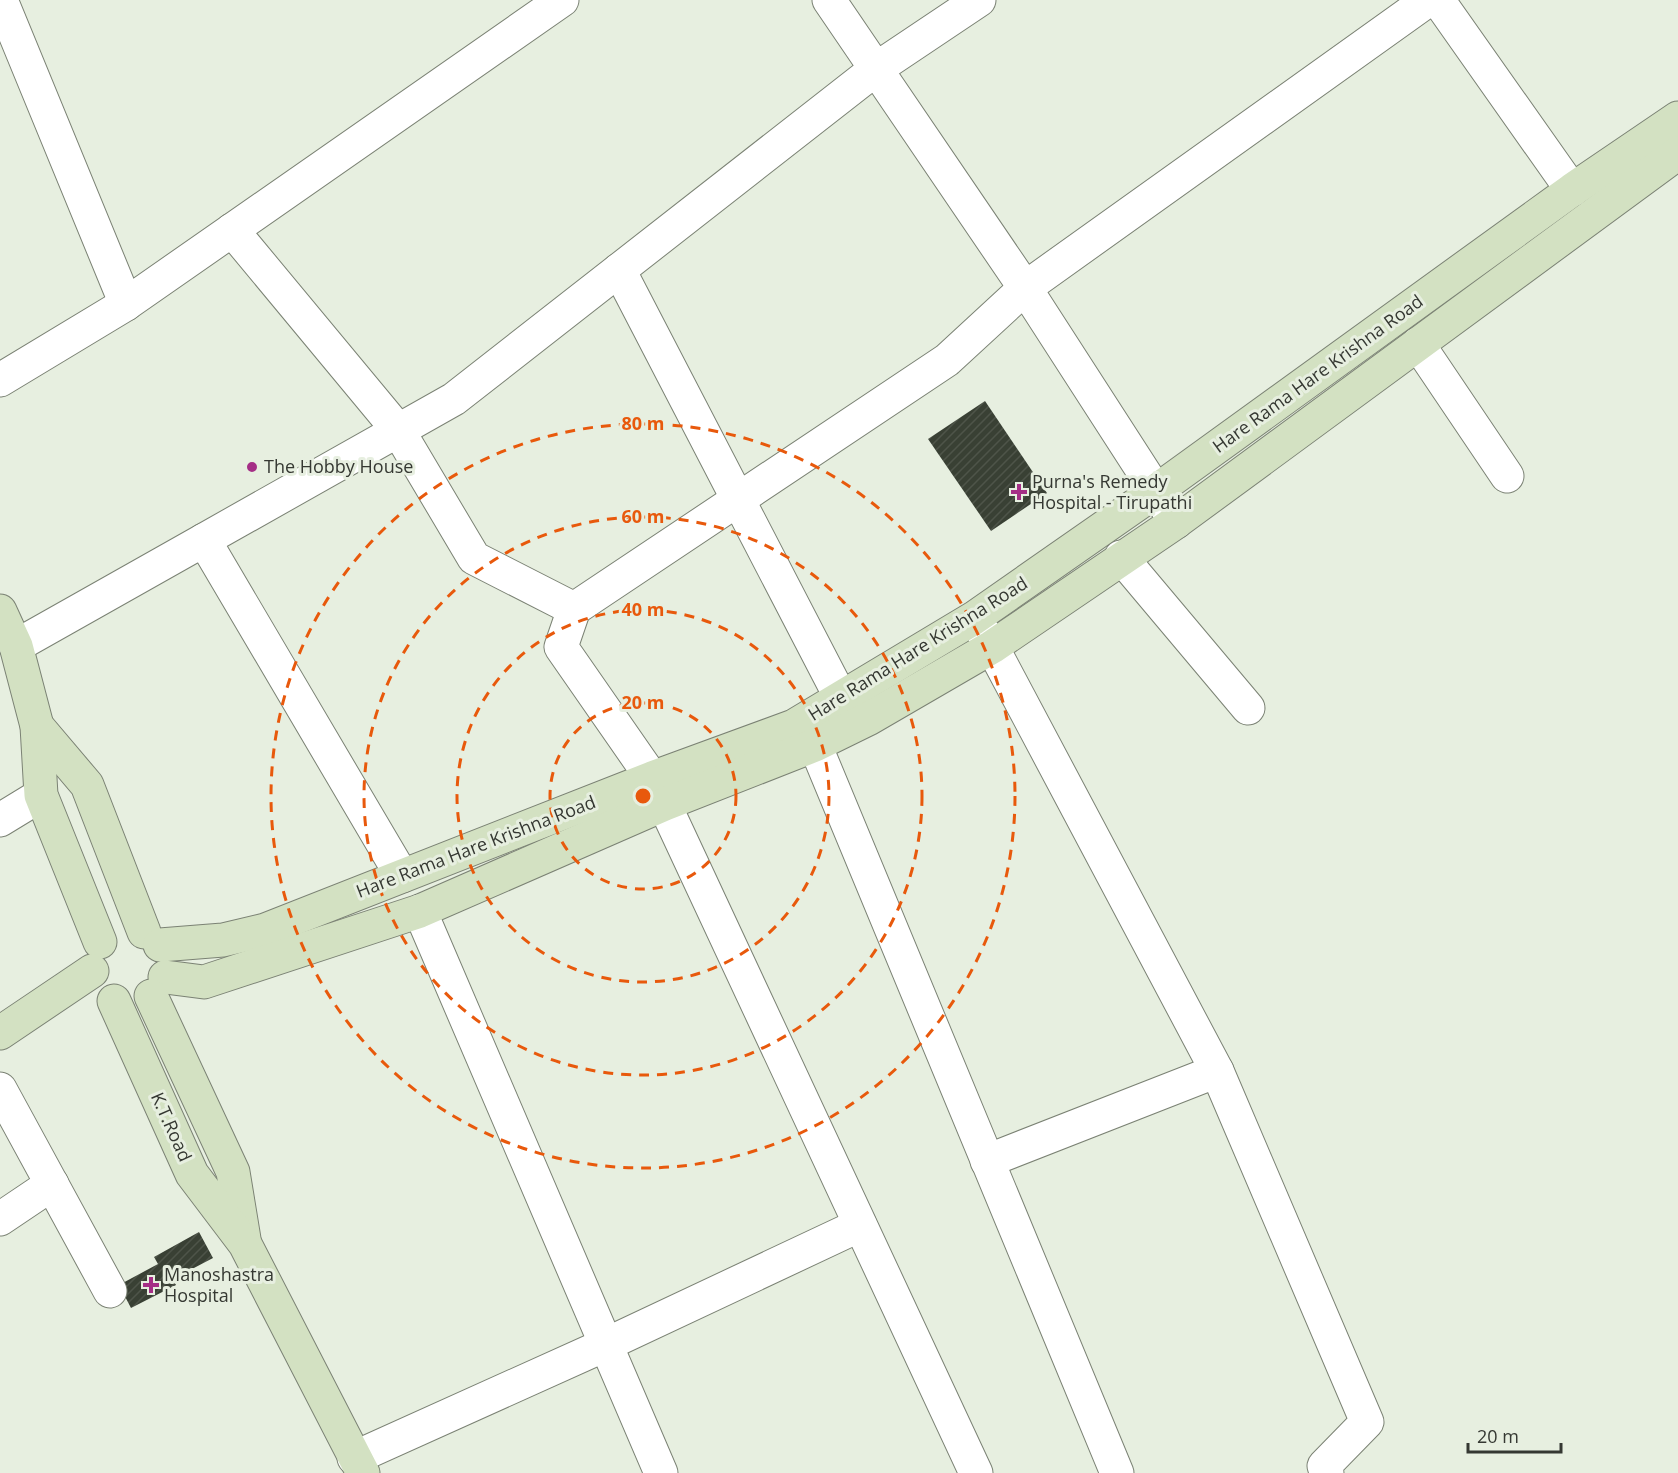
<svg xmlns="http://www.w3.org/2000/svg" width="1678" height="1473" font-family="'Open Sans',sans-serif">
<style>
.building{fill:url(#building-hatch)}
.lines{fill:none;stroke-linecap:round;stroke-linejoin:round}
.street-casing{stroke:#7b8274;stroke-width:35}
.secondary-casing{stroke:#7b8274;stroke-width:35}
.street{stroke:#fff;stroke-width:33}
.secondary{stroke:#d3e1c2;stroke-width:33}
.ring{fill:none;stroke:#e8590c;stroke-width:3;stroke-dasharray:10 8}
.poi-dot{fill:#a52e86;stroke:#e7efe0;stroke-width:2}
.labels{text-anchor:middle;stroke-width:6;stroke-linejoin:round;paint-order:stroke}
.street-label{font-size:18px;fill:#353832;stroke:#e7efe0}
.poi-label{font-size:18px;fill:#353832;stroke:#e7efe0;text-anchor:start}
.centre{fill:#e8590c;stroke:#e7efe0;stroke-width:3}
.ring-label{font-size:18px;text-anchor:middle;font-weight:bold;fill:#e8590c;stroke:#e7efe0;stroke-width:6;stroke-linejoin:round;paint-order:stroke}
</style>
<defs>
<pattern id="building-hatch" width="6" height="6" patternUnits="userSpaceOnUse" patternTransform="scale(1.5)"><rect width="6" height="6" fill="#394034"/><path d="M-1 1l2-2M0 6l6-6M5 7l2-2" fill="none" stroke="#4e5449"/></pattern>
</defs>
<rect width="100%" height="100%" fill="#e7efe0"/>
<!-- building -->
<g class="building">
<polygon points="985,401 1047,493 991,531 928,439"/>
<polygon points="199,1232 213,1258 173,1279 176,1285 131,1308 119,1285 158,1264 154,1257"/>
</g>
<g class="lines">
<defs>
<g id="street">
<polyline points="1,0 126,304"/>
<polyline points="829,0 876,69 979,0"/>
<polyline points="1438,0 1572,190"/>
<polyline points="232,230 398,430 474,558 574,609 561,647 652,778 976,1473"/>
<polyline points="619,270 841,698"/>
<polyline points="1418,344 1507,476"/>
<polyline points="0,380 126,304 562,0"/>
<polyline points="204,540 454,399 876,69 1025,288 1176,522"/>
<polyline points="1121,557 1248,708"/>
<polyline points="574,609 947,360 1025,288 1428,0"/>
<polyline points="977,622 992,647 1217,1071 1367,1422 1324,1466 1327,1473"/>
<polyline points="16,646 204,540 402,876"/>
<polyline points="815,745 1117,1473"/>
<polyline points="0,820 41,795"/>
<polyline points="420,911 661,1473"/>
<polyline points="0,1089 110,1291"/>
<polyline points="987,1161 1217,1071"/>
<polyline points="0,1219 52,1184"/>
<polyline points="354,1458 607,1344 860,1225"/>
</g>
<g id="secondary">
<polyline points="0,611 16,646 37,726 41,795 100,942"/>
<polyline points="37,726 87,785 144,932"/>
<polyline points="160,945 223,940 265,930 652,778 794,726 974,618 1156,491 1572,190 1678,118"/>
<polyline points="165,977 204,982 420,911 665,804 815,745 868,719 992,647 1176,522 1678,153"/>
<polyline points="151,996 233,1172 244,1239"/>
<polyline points="114,1001 192,1174 245,1244 363,1473"/>
<polyline points="0,1033 92,971"/>
</g>
</defs>
<!-- street casing -->
<use href="#street" class="street-casing"/>
<!-- secondary casing -->
<use href="#secondary" class="secondary-casing"/>
<!-- street -->
<use href="#street" class="street"/>
<!-- secondary -->
<use href="#secondary" class="secondary"/>
</g>
<!-- distance rings -->
<g class="ring">
<circle cx="643" cy="796" r="93"/>
<circle cx="643" cy="796" r="186"/>
<circle cx="643" cy="796" r="279"/>
<circle cx="643" cy="796" r="372"/>
</g>
<!-- markers -->
<g class="poi-dot">
<circle cx="252" cy="467" r="6"/>
<path d="M1016 483h6v6h6v6h-6v6h-6v-6h-6v-6h6z"/>
<path d="M148 1276h6v6h6v6h-6v6h-6v-6h-6v-6h6z"/>
</g>
<g class="labels">
<!-- street labels -->
<g class="street-label">
<text transform="translate(1318 374) rotate(-36)" y="6">Hare Rama Hare Krishna Road</text>
<text transform="translate(918 649) rotate(-32)" y="6">Hare Rama Hare Krishna Road</text>
<text transform="translate(476 847) rotate(-21)" y="6">Hare Rama Hare Krishna Road</text>
<text transform="translate(171 1127) rotate(66)" y="6">K.T.Road</text>
</g>
<!-- poi labels -->
<g class="poi-label">
<text x="264" y="473">The Hobby House</text>
<text x="1032" y="488">Purna's Remedy<tspan x="1032" dy="21">Hospital - Tirupathi</tspan></text>
<text x="164" y="1281">Manoshastra<tspan x="164" dy="21">Hospital</tspan></text>
</g>
</g>
<circle cx="643" cy="796" r="9" class="centre"/>
<g class="ring-label">
<text x="643" y="430">80 m</text>
<text x="643" y="523">60 m</text>
<text x="643" y="616">40 m</text>
<text x="643" y="709">20 m</text>
</g>
<!-- scale -->
<path d="M1468 1443v9h93v-9" fill="none" stroke="#353832" stroke-width="3"/>
<text x="1477" y="1443" font-size="18" fill="#353832" stroke="#e7efe0" stroke-width="4.5" paint-order="stroke">20 m</text>
</svg>
